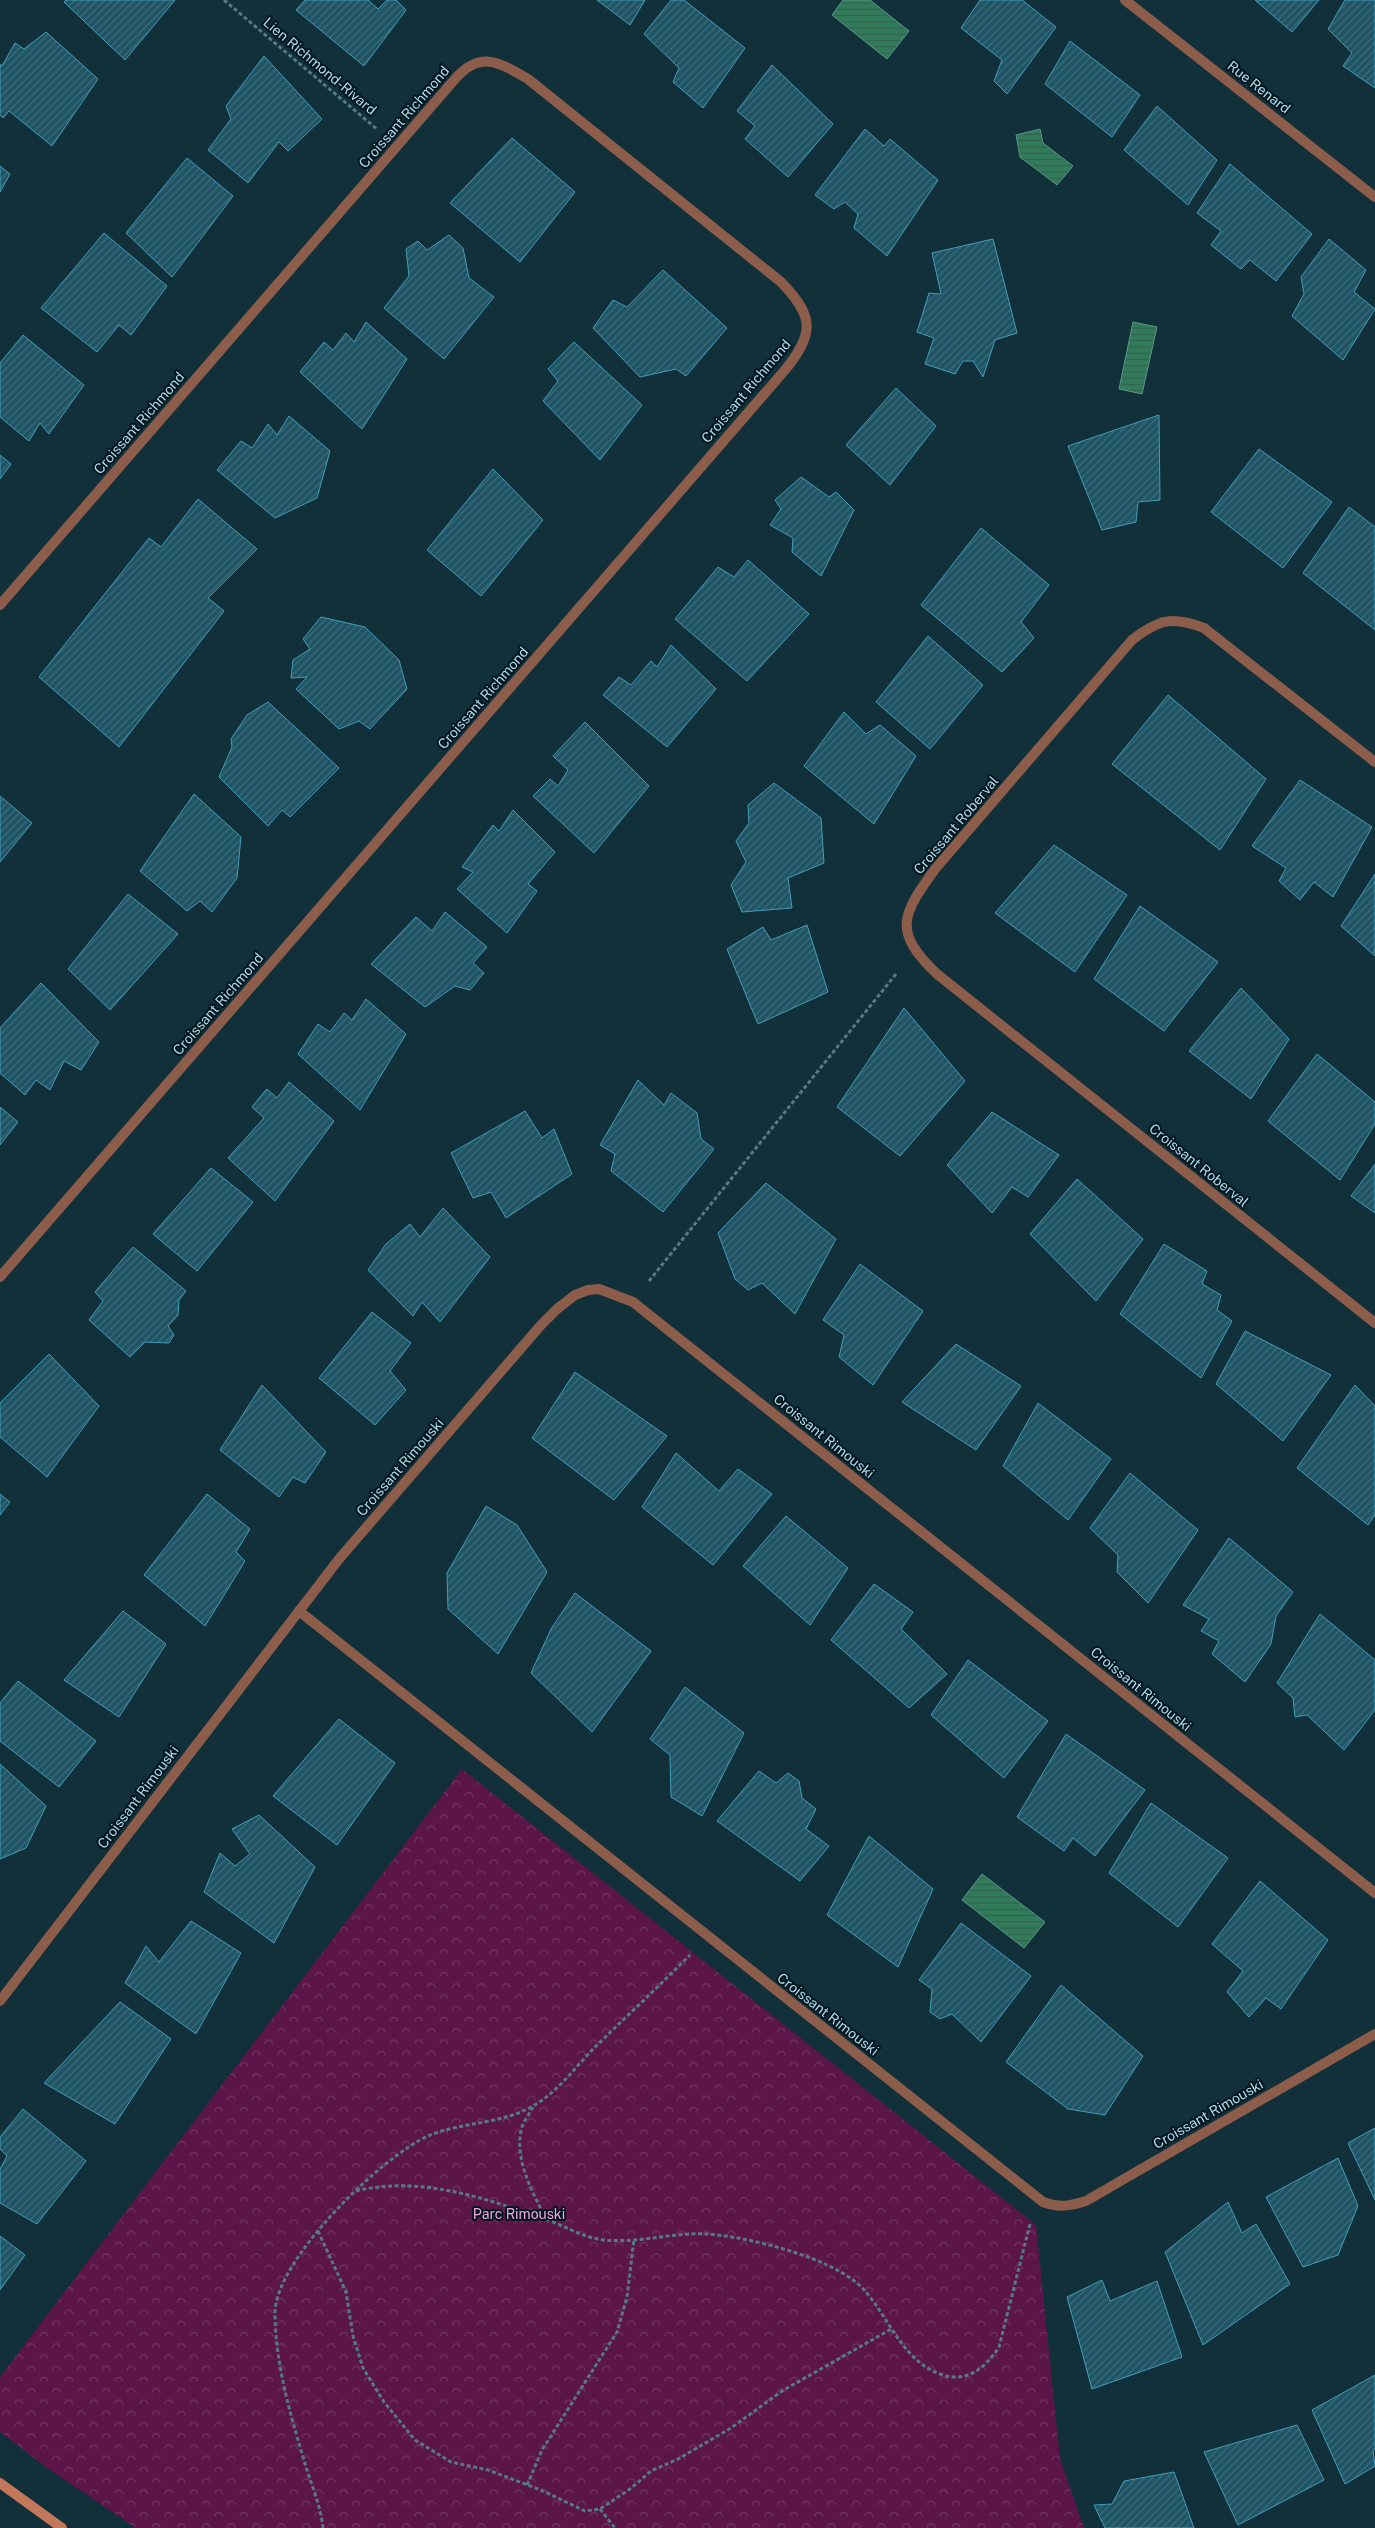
<svg xmlns="http://www.w3.org/2000/svg" width="1375" height="2528" font-family="'Public Sans',sans-serif">
<style>
.park{fill:url(#park-crowns)}
.water{fill:url(#water-rules);stroke:#579885}
.building{fill:url(#building-hatch);stroke:#419ebb}
.lines{fill:none;stroke-linecap:round;stroke-linejoin:round}
.path{stroke:#567a85;stroke-width:3;stroke-dasharray:4 2.5;stroke-linecap:butt}
.street{stroke:#8d5d4b;stroke-width:10}
.secondary{stroke:#c3775b;stroke-width:10}
.labels{text-anchor:middle;stroke-width:4;stroke-linejoin:round;paint-order:stroke}
.street-label{font-size:14px;fill:#b0dae8;stroke:#001720}
.park-label{font-size:14px;fill:#f5a8d9;stroke:#001720}
</style>
<defs>
<pattern id="park-crowns" width="20" height="18" patternUnits="userSpaceOnUse" patternTransform="scale(1.25)"><rect width="20" height="18" fill="#5c1548"/><path d="M2 6a3 3 0 1 1 6 0M12 15a3 3 0 1 1 6 0" fill="none" stroke="#713662"/></pattern>
<pattern id="water-rules" width="6" height="5" patternUnits="userSpaceOnUse" patternTransform="scale(1.25)"><rect width="6" height="5" fill="#317b5a"/><path d="M0 2.5h6" fill="none" stroke="#336151"/></pattern>
<pattern id="building-hatch" width="6" height="6" patternUnits="userSpaceOnUse" patternTransform="scale(1.25)"><rect width="6" height="6" fill="#1f5464"/><path d="M-1 1l2-2M0 6l6-6M5 7l2-2" fill="none" stroke="#3d6c7a"/></pattern>
</defs>
<rect width="100%" height="100%" fill="#123039"/>
<!-- park -->
<polygon class="park" points="462,1769 1036,2225 1060,2459 1084,2528 136,2528 50,2470 0,2432 0,2377"/>
<!-- water -->
<g class="water">
<polygon points="843,0 870,0 909,31 887,59 832,15"/>
<polygon points="1040,129 1043,143 1073,166 1057,185 1020,157 1016,135"/>
<polygon points="1133,322 1157,327 1142,394 1119,389"/>
<polygon points="982,1874 1045,1922 1024,1948 962,1900"/>
</g>
<!-- building -->
<g class="building">
<polygon points="66,0 175,0 125,60 64,2"/>
<polygon points="305,0 368,0 378,9 387,0 396,0 406,10 364,66 296,10"/>
<polygon points="597,0 645,0 630,25"/>
<polygon points="671,0 684,0 745,48 703,108 673,82 679,68 644,34"/>
<polygon points="980,0 1022,0 1056,27 1007,94 994,81 1002,60 961,28"/>
<polygon points="1255,0 1319,0 1292,32"/>
<polygon points="1345,0 1375,0 1375,88 1343,66 1352,53 1328,29"/>
<polygon points="46,32 98,79 52,146 9,111 3,118 0,115 0,64 2,66 15,43 24,49"/>
<polygon points="1070,41 1140,95 1112,137 1045,84"/>
<polygon points="264,56 322,119 288,151 279,142 248,183 208,150 231,119 226,106"/>
<polygon points="772,65 833,124 788,177 745,139 755,126 737,111"/>
<polygon points="1157,106 1217,160 1188,205 1124,150"/>
<polygon points="865,129 884,146 890,139 938,180 887,256 854,228 858,214 845,202 834,209 815,195"/>
<polygon points="512,138 575,192 520,262 450,203"/>
<polygon points="187,158 233,196 172,277 126,233"/>
<polygon points="1230,164 1312,234 1276,281 1250,260 1241,269 1211,245 1221,231 1197,213"/>
<polygon points="0,166 10,174 0,192"/>
<polygon points="104,233 167,286 131,335 119,325 97,352 41,308"/>
<polygon points="449,235 463,248 469,278 494,297 444,359 384,308 409,276 406,249 418,241 427,250"/>
<polygon points="993,239 1017,333 995,340 983,377 973,361 963,361 955,374 925,364 934,338 917,332 929,293 941,294 932,253"/>
<polygon points="1329,239 1366,270 1354,292 1375,309 1343,360 1292,316 1304,294 1301,277"/>
<polygon points="663,270 727,328 686,376 676,369 640,377 593,328 613,300 627,307"/>
<polygon points="366,322 407,359 362,429 300,372 324,342 333,350 346,333 354,342"/>
<polygon points="23,335 84,385 49,434 40,423 29,441 0,417 0,363"/>
<polygon points="574,342 642,405 600,460 543,401 558,381 548,369"/>
<polygon points="896,388 936,426 890,485 846,445"/>
<polygon points="1159,415 1160,500 1138,502 1136,522 1102,530 1068,446"/>
<polygon points="289,416 330,451 317,498 275,518 217,470 241,441 252,448 268,424 277,435"/>
<polygon points="1259,449 1332,502 1283,568 1211,512"/>
<polygon points="0,455 11,464 0,479"/>
<polygon points="493,469 543,520 481,596 427,550"/>
<polygon points="801,477 829,497 836,492 854,510 821,576 792,552 793,538 770,525 781,509 775,500"/>
<polygon points="198,499 257,549 208,598 224,611 119,747 39,677 149,538 161,547"/>
<polygon points="1349,507 1375,527 1375,630 1303,573"/>
<polygon points="981,528 1049,585 1021,622 1034,638 1002,672 921,605"/>
<polygon points="748,560 809,614 747,681 675,619 718,567 734,577"/>
<polygon points="321,617 365,627 399,660 407,689 370,729 359,721 339,729 296,689 307,677 291,678 293,660 310,649 303,639"/>
<polygon points="928,636 983,685 930,749 876,702"/>
<polygon points="671,645 716,689 667,747 603,695 619,677 631,685 651,661 657,667"/>
<polygon points="1168,695 1266,779 1220,850 1112,764"/>
<polygon points="268,702 339,768 290,817 282,810 268,826 219,777 232,747 231,739 247,715"/>
<polygon points="844,712 866,734 880,725 916,756 874,824 804,766"/>
<polygon points="585,722 649,786 594,853 533,796 550,779 558,786 568,770 553,756"/>
<polygon points="1300,780 1372,827 1333,897 1314,882 1300,900 1279,881 1286,868 1252,846"/>
<polygon points="774,783 821,818 824,863 788,878 792,908 742,912 731,885 746,862 736,841 749,823 748,805"/>
<polygon points="194,794 241,837 237,878 212,912 200,901 187,911 140,871"/>
<polygon points="0,796 32,823 0,862"/>
<polygon points="513,810 555,852 528,884 537,891 507,933 457,889 473,872 462,867 493,825 499,831"/>
<polygon points="1054,845 1127,895 1075,972 995,913"/>
<polygon points="1375,874 1375,956 1341,926"/>
<polygon points="128,894 178,934 110,1010 68,969"/>
<polygon points="1140,906 1218,962 1164,1031 1094,979"/>
<polygon points="445,912 487,947 473,963 484,973 470,990 455,986 425,1007 371,964 416,917 432,931"/>
<polygon points="807,925 828,992 758,1024 727,949 763,927 771,940"/>
<polygon points="41,983 99,1042 81,1070 64,1061 50,1090 36,1080 25,1095 0,1073 0,1028"/>
<polygon points="1241,988 1289,1039 1251,1099 1189,1051"/>
<polygon points="366,999 406,1034 360,1110 298,1054 318,1024 330,1032 344,1013 352,1020"/>
<polygon points="904,1008 965,1081 900,1156 837,1107"/>
<polygon points="1317,1054 1375,1102 1375,1124 1340,1180 1268,1121"/>
<polygon points="638,1080 664,1105 671,1093 697,1113 701,1139 714,1149 663,1212 611,1171 615,1154 600,1145"/>
<polygon points="289,1082 334,1121 275,1201 228,1158 264,1118 252,1107 260,1097 267,1089 277,1098"/>
<polygon points="0,1107 18,1122 0,1145"/>
<polygon points="525,1111 542,1138 554,1129 572,1174 506,1218 491,1192 473,1198 451,1153"/>
<polygon points="992,1112 1059,1155 1028,1197 1012,1187 992,1213 947,1165"/>
<polygon points="1375,1164 1375,1213 1351,1196"/>
<polygon points="211,1168 253,1202 197,1271 153,1234"/>
<polygon points="1077,1179 1143,1239 1096,1301 1030,1234"/>
<polygon points="766,1183 836,1239 795,1314 762,1283 748,1290 735,1279 718,1233"/>
<polygon points="443,1208 490,1257 440,1322 422,1302 413,1316 368,1270 386,1244 410,1224 420,1237"/>
<polygon points="1164,1244 1207,1271 1202,1284 1221,1295 1217,1310 1232,1321 1201,1378 1120,1314"/>
<polygon points="133,1247 186,1291 179,1300 178,1315 168,1326 174,1335 169,1343 145,1342 130,1357 89,1320 103,1301 95,1292"/>
<polygon points="860,1264 923,1311 873,1385 839,1357 844,1335 823,1320"/>
<polygon points="372,1312 411,1343 390,1371 406,1390 375,1425 319,1378"/>
<polygon points="1245,1331 1331,1375 1283,1441 1216,1384"/>
<polygon points="956,1344 1021,1386 976,1450 902,1402"/>
<polygon points="49,1354 99,1406 47,1477 0,1437 0,1403"/>
<polygon points="575,1372 667,1436 614,1500 532,1438"/>
<polygon points="262,1385 326,1452 305,1483 293,1477 279,1497 220,1450"/>
<polygon points="1355,1385 1375,1406 1375,1515 1368,1525 1297,1468"/>
<polygon points="1038,1403 1111,1459 1068,1520 1003,1466"/>
<polygon points="676,1453 719,1491 738,1469 772,1494 713,1565 642,1507"/>
<polygon points="1130,1473 1198,1530 1148,1603 1117,1572 1118,1555 1090,1528"/>
<polygon points="0,1494 10,1502 0,1515"/>
<polygon points="207,1494 250,1529 236,1552 245,1561 205,1626 144,1575"/>
<polygon points="486,1506 517,1525 547,1572 498,1654 448,1609 447,1573"/>
<polygon points="786,1516 848,1568 810,1625 743,1566"/>
<polygon points="1229,1538 1293,1592 1276,1616 1271,1644 1245,1682 1212,1654 1219,1641 1201,1631 1209,1619 1183,1605"/>
<polygon points="874,1584 913,1612 901,1629 947,1674 909,1708 831,1640"/>
<polygon points="575,1593 651,1651 592,1732 531,1673 551,1629"/>
<polygon points="123,1611 166,1644 119,1717 64,1680"/>
<polygon points="1320,1614 1375,1660 1375,1710 1344,1750 1307,1715 1295,1717 1293,1698 1277,1683"/>
<polygon points="968,1660 1048,1721 1004,1778 931,1715"/>
<polygon points="18,1681 96,1741 59,1787 0,1741 0,1703"/>
<polygon points="685,1687 744,1733 702,1816 671,1797 670,1755 650,1739"/>
<polygon points="339,1719 395,1763 337,1845 273,1796"/>
<polygon points="1066,1734 1145,1790 1095,1856 1073,1838 1064,1851 1017,1817"/>
<polygon points="0,1764 46,1806 26,1848 0,1859"/>
<polygon points="759,1771 776,1783 788,1773 799,1781 802,1798 816,1809 806,1829 829,1846 800,1881 717,1821"/>
<polygon points="1151,1803 1228,1858 1178,1927 1109,1873"/>
<polygon points="259,1815 315,1867 274,1943 204,1892 220,1853 235,1866 250,1854 232,1829"/>
<polygon points="869,1836 933,1889 898,1967 827,1915"/>
<polygon points="1260,1881 1328,1940 1281,2009 1266,1998 1249,2017 1227,1992 1243,1971 1212,1944"/>
<polygon points="191,1921 241,1953 196,2034 125,1983 146,1946 159,1962"/>
<polygon points="961,1923 1031,1976 981,2042 952,2014 940,2019 930,2012 932,1989 919,1980"/>
<polygon points="1061,1985 1143,2056 1105,2115 1068,2109 1006,2062"/>
<polygon points="120,2002 171,2039 115,2124 44,2083"/>
<polygon points="23,2109 86,2161 37,2224 0,2203 0,2169 7,2156 0,2149 0,2137"/>
<polygon points="1375,2128 1375,2200 1348,2143"/>
<polygon points="1338,2158 1358,2206 1338,2255 1303,2267 1266,2197"/>
<polygon points="1228,2202 1242,2233 1256,2224 1290,2284 1203,2345 1165,2252"/>
<polygon points="0,2236 25,2255 0,2290"/>
<polygon points="1102,2280 1110,2301 1157,2281 1182,2357 1092,2389 1067,2297"/>
<polygon points="1375,2375 1375,2449 1373,2450 1375,2466 1345,2484 1312,2410"/>
<polygon points="1297,2425 1324,2480 1238,2525 1204,2452"/>
<polygon points="1174,2472 1194,2528 1105,2528 1094,2505 1112,2504 1124,2481"/>
</g>
<g class="lines">
<!-- path -->
<g class="path">
<polyline points="224,0 378,130"/>
<polyline points="649,1281 896,974"/>
<path d="M533 2107C530 2113 524 2121 522 2127 513 2158 533 2194 547 2220"/>
<path d="M356 2191C421 2175 487 2199 548 2220 564 2226 581 2236 598 2239 634 2245 671 2232 707 2234 740 2236 795 2250 825 2264 838 2270 855 2279 865 2291 889 2318 903 2361 940 2374 967 2384 985 2368 999 2347L1030 2224"/>
<polyline points="318,2231 346,2292 353,2336 363,2368 384,2402 415,2440 451,2462 488,2470 541,2490 585,2511 600,2509 630,2489 651,2471 678,2459 731,2428 782,2391 893,2328"/>
<polyline points="527,2485 542,2450 617,2332 627,2297 634,2239"/>
<polyline points="600,2509 615,2528"/>
<path d="M323 2528C321 2508 312 2486 306 2467 291 2417 275 2364 275 2312 276 2259 383 2155 430 2135 463 2122 502 2124 533 2106 558 2092 576 2066 596 2046 627 2016 659 1986 690 1955"/>
</g>
<!-- street -->
<g class="street">
<polyline points="1125,0 1375,197"/>
<path d="M0 605 455 79C480 50 499 62 528 79L781 282C814 316 815 333 785 370L0 1277"/>
<path d="M1375 762 1204 628C1172 616 1159 619 1132 640L935 869C902 915 892 931 937 974L1375 1323"/>
<path d="M299 1611 1043 2202C1059 2208 1070 2206 1086 2201L1375 2034"/>
<polyline points="0,2001 339,1559 541,1325 557,1309 575,1295 588,1290 599,1289 633,1302 1375,1893"/>
</g>
<!-- secondary -->
<polyline class="secondary" points="0,2483 62,2528"/>
</g>
<g class="labels">
<!-- street labels -->
<g class="street-label">
<text transform="translate(320 66) rotate(40)" y="5">Lien Richmond-Rivard</text>
<text transform="translate(1259 87) rotate(38)" y="5">Rue Renard</text>
<text transform="translate(404 117) rotate(-49)" y="5">Croissant Richmond</text>
<text transform="translate(746 391) rotate(-50)" y="5">Croissant Richmond</text>
<text transform="translate(139 423) rotate(-49)" y="5">Croissant Richmond</text>
<text transform="translate(483 698) rotate(-49)" y="5">Croissant Richmond</text>
<text transform="translate(956 825) rotate(-50)" y="5">Croissant Roberval</text>
<text transform="translate(218 1004) rotate(-49)" y="5">Croissant Richmond</text>
<text transform="translate(1199 1165) rotate(39)" y="5">Croissant Roberval</text>
<text transform="translate(824 1436) rotate(39)" y="5">Croissant Rimouski</text>
<text transform="translate(400 1467) rotate(-49)" y="5">Croissant Rimouski</text>
<text transform="translate(1141 1689) rotate(39)" y="5">Croissant Rimouski</text>
<text transform="translate(138 1797) rotate(-53)" y="5">Croissant Rimouski</text>
<text transform="translate(828 2014) rotate(38)" y="5">Croissant Rimouski</text>
<text transform="translate(1208 2114) rotate(-30)" y="5">Croissant Rimouski</text>
</g>
<!-- park labels -->
<g class="park-label">
<text x="519" y="2219">Parc Rimouski</text>
</g>
</g>
</svg>
